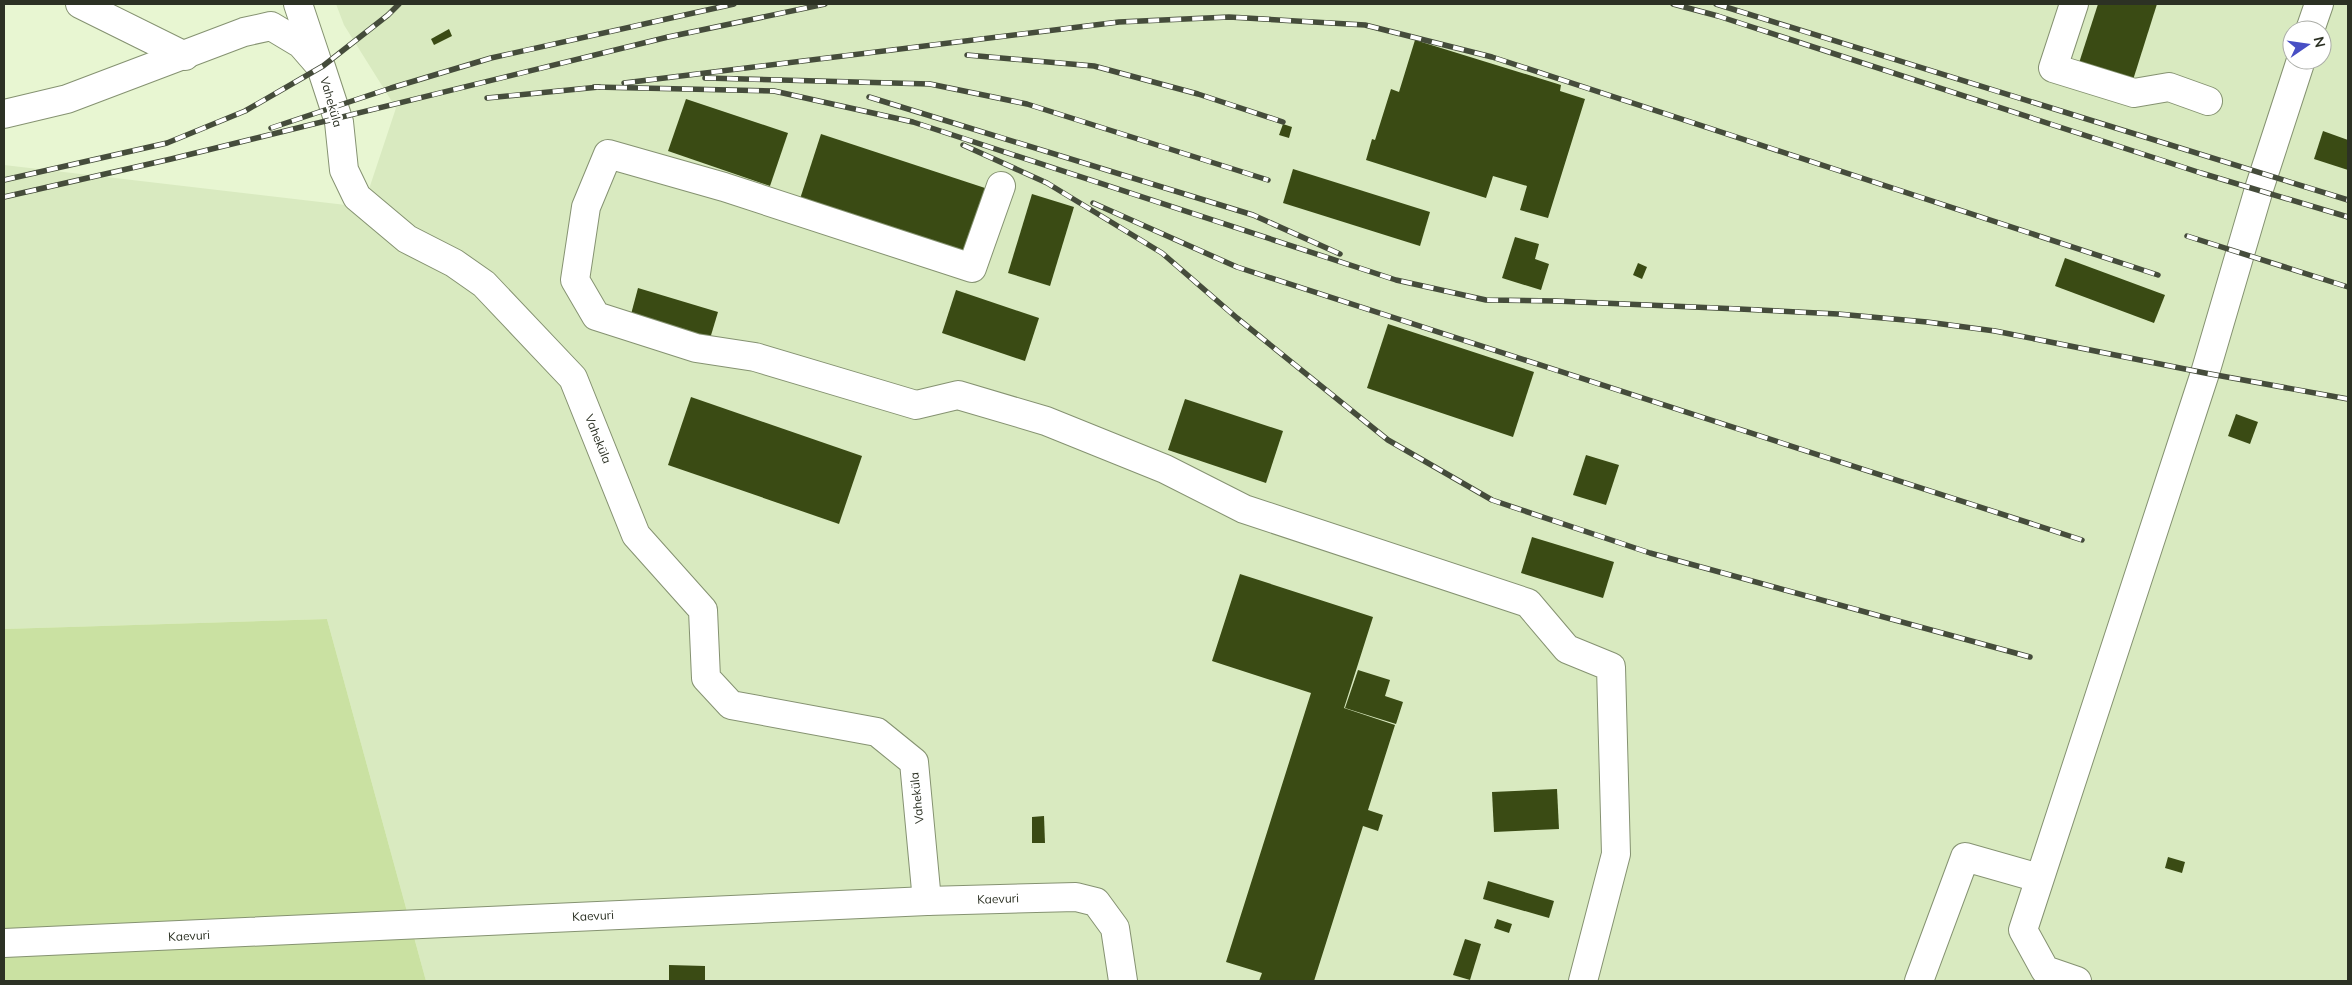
<svg xmlns="http://www.w3.org/2000/svg" width="2352" height="985" font-family="Mulish,sans-serif">
<style>
.built{fill:#d9eac0;fill-rule:evenodd}
.green{fill:#cae1a2}
.building{fill:#3a4b14}
.lines{fill:none;stroke-linecap:round;stroke-linejoin:round}
.minor-casing{stroke:#859271;stroke-width:30}
.minor{stroke:#fff;stroke-width:28}
.rail-casing{stroke:#454c3b;stroke-width:5.5}
.rail{stroke:#fff;stroke-width:4;stroke-dasharray:11;stroke-linecap:butt}
.labels{text-anchor:middle;stroke-width:5;stroke-linejoin:round;paint-order:stroke}
.street-label{font-size:12px;fill:#2c3124;stroke:#fff}
</style>
<rect width="100%" height="100%" fill="#e8f6d2"/>
<!-- built -->
<path class="built" d="M336 4H2348V981H426L327 619 4 629V165L363 207 396 108 344 25ZM2292 30H2322V60H2292Z"/>
<!-- green -->
<polygon class="green" points="327,619 426,981 4,981 4,629"/>
<!-- building -->
<g class="building">
<polygon points="2098,4 2157,4 2133,80 2079,63"/>
<polygon points="449,29 452,36 434,45 431,39"/>
<polygon points="1415,40 1561,85 1560,91 1585,99 1548,218 1520,210 1527,186 1493,176 1486,198 1366,160 1372,139 1375,140 1391,89 1399,92"/>
<polygon points="686,99 788,133 770,186 668,151"/>
<polygon points="1283,124 1292,127 1289,138 1279,135"/>
<polygon points="2323,131 2348,140 2348,170 2314,159"/>
<polygon points="821,134 985,188 963,256 799,202"/>
<polygon points="1293,169 1430,212 1420,246 1283,203"/>
<polygon points="1032,194 1074,207 1050,286 1008,273"/>
<polygon points="1515,237 1539,244 1535,259 1549,264 1541,290 1502,278"/>
<polygon points="2065,258 2165,295 2154,323 2055,286"/>
<polygon points="1638,263 1647,267 1642,279 1633,275"/>
<polygon points="638,288 718,312 709,342 630,318"/>
<polygon points="956,290 1039,318 1025,361 942,333"/>
<polygon points="1388,324 1534,372 1513,437 1367,388"/>
<polygon points="691,397 862,456 839,524 668,465"/>
<polygon points="1185,399 1283,431 1266,483 1168,450"/>
<polygon points="2236,414 2258,422 2250,444 2228,436"/>
<polygon points="1586,455 1619,465 1606,505 1573,495"/>
<polygon points="1532,537 1614,562 1603,598 1521,573"/>
<polygon points="1240,574 1373,617 1344,708 1395,725 1368,810 1383,815 1378,831 1363,826 1314,981 1259,981 1262,973 1226,962 1311,693 1212,661"/>
<polygon points="1358,670 1390,680 1385,696 1403,702 1396,724 1345,708"/>
<polygon points="1557,789 1559,829 1494,832 1492,792"/>
<polygon points="1044,816 1045,843 1032,843 1032,817"/>
<polygon points="2168,857 2185,862 2182,873 2165,868"/>
<polygon points="1488,881 1554,901 1549,918 1483,899"/>
<polygon points="1497,919 1512,924 1509,933 1494,928"/>
<polygon points="1465,939 1481,944 1470,980 1453,975"/>
<polygon points="669,965 705,966 705,981 669,981"/>
</g>
<g class="lines">
<defs>
<g id="minor">
<polyline points="80,4 185,56"/>
<polyline points="298,4 316,58"/>
<polyline points="2074,4 2053,68 2134,93 2169,87 2208,101"/>
<polyline points="2310,30 2319,4"/>
<polyline points="4,114 67,99 244,32 271,26 301,44 321,67 339,122 344,170 357,197 407,239 454,263 484,284 573,378 636,535 703,610 706,678 731,705 877,732 914,762 927,901"/>
<polyline points="1001,186 972,268 724,187 608,154 586,207 575,280 596,316 696,348 755,357 916,405 958,395 1046,421 1165,469 1244,509 1528,603 1567,649 1611,667 1616,854 1583,981"/>
<polyline points="4,943 927,901 1076,897 1096,902 1115,928 1123,981"/>
<polyline points="1919,981 1965,857 2039,878"/>
<polyline points="2077,981 2045,970 2023,930 2205,373 2259,189 2301,60"/>
</g>
</defs>
<!-- minor casing -->
<use href="#minor" class="minor-casing"/>
<!-- minor -->
<use href="#minor" class="minor"/>
<defs>
<g id="rail">
<polyline points="1673,4 1718,16 2201,173 2348,217"/>
<polyline points="1716,4 2348,200"/>
<polyline points="967,55 1094,66 1198,94 1283,122"/>
<polyline points="705,78 930,84 1027,104 1268,180"/>
<polyline points="624,83 1119,22 1229,17 1365,25 1492,57 2158,275"/>
<polyline points="594,87 774,91 913,122 1396,280 1486,300 1556,301 1739,309 1838,314 1927,322 1995,331 2205,373 2348,399"/>
<polyline points="869,97 1253,215 1340,254"/>
<polyline points="487,98 599,87"/>
<polyline points="271,128 391,88 491,58 734,4"/>
<polyline points="963,145 1047,183 1162,253 1237,318 1388,440 1492,500 1650,553 2030,657"/>
<polyline points="4,180 167,143 245,111 323,66 388,15 399,4"/>
<polyline points="4,197 171,159 668,37 825,4"/>
<polyline points="1093,203 1237,267 2082,540"/>
<polyline points="2187,236 2348,287"/>
</g>
</defs>
<!-- rail casing -->
<use href="#rail" class="rail-casing"/>
<!-- rail -->
<use href="#rail" class="rail"/>
</g>
<g class="labels">
<!-- street labels -->
<g class="street-label">
<text transform="translate(331 102) rotate(74)" y="4">Vaheküla</text>
<text transform="translate(598 439) rotate(68)" y="4">Vaheküla</text>
<text transform="translate(917 798) rotate(-96)" y="4">Vaheküla</text>
<text transform="translate(998 899) rotate(-2)" y="4">Kaevuri</text>
<text transform="translate(593 916) rotate(-3)" y="4">Kaevuri</text>
<text transform="translate(189 936) rotate(-3)" y="4">Kaevuri</text>
</g>
</g>
<!-- border -->
<rect width="2352" height="985" fill="none" stroke="#2c3124" stroke-width="10"/>
<!-- north arrow -->
<g transform="translate(2307 45) rotate(77)"><circle r="24" fill="#ffffff" stroke="#abada7"/>
<path d="M0-4L9 19L0 12L-9 19Z" fill="#484fc4"/>
<text y="-8" font-size="14" font-weight="bold" text-anchor="middle" fill="#2c3124">N</text>
</g>
</svg>
